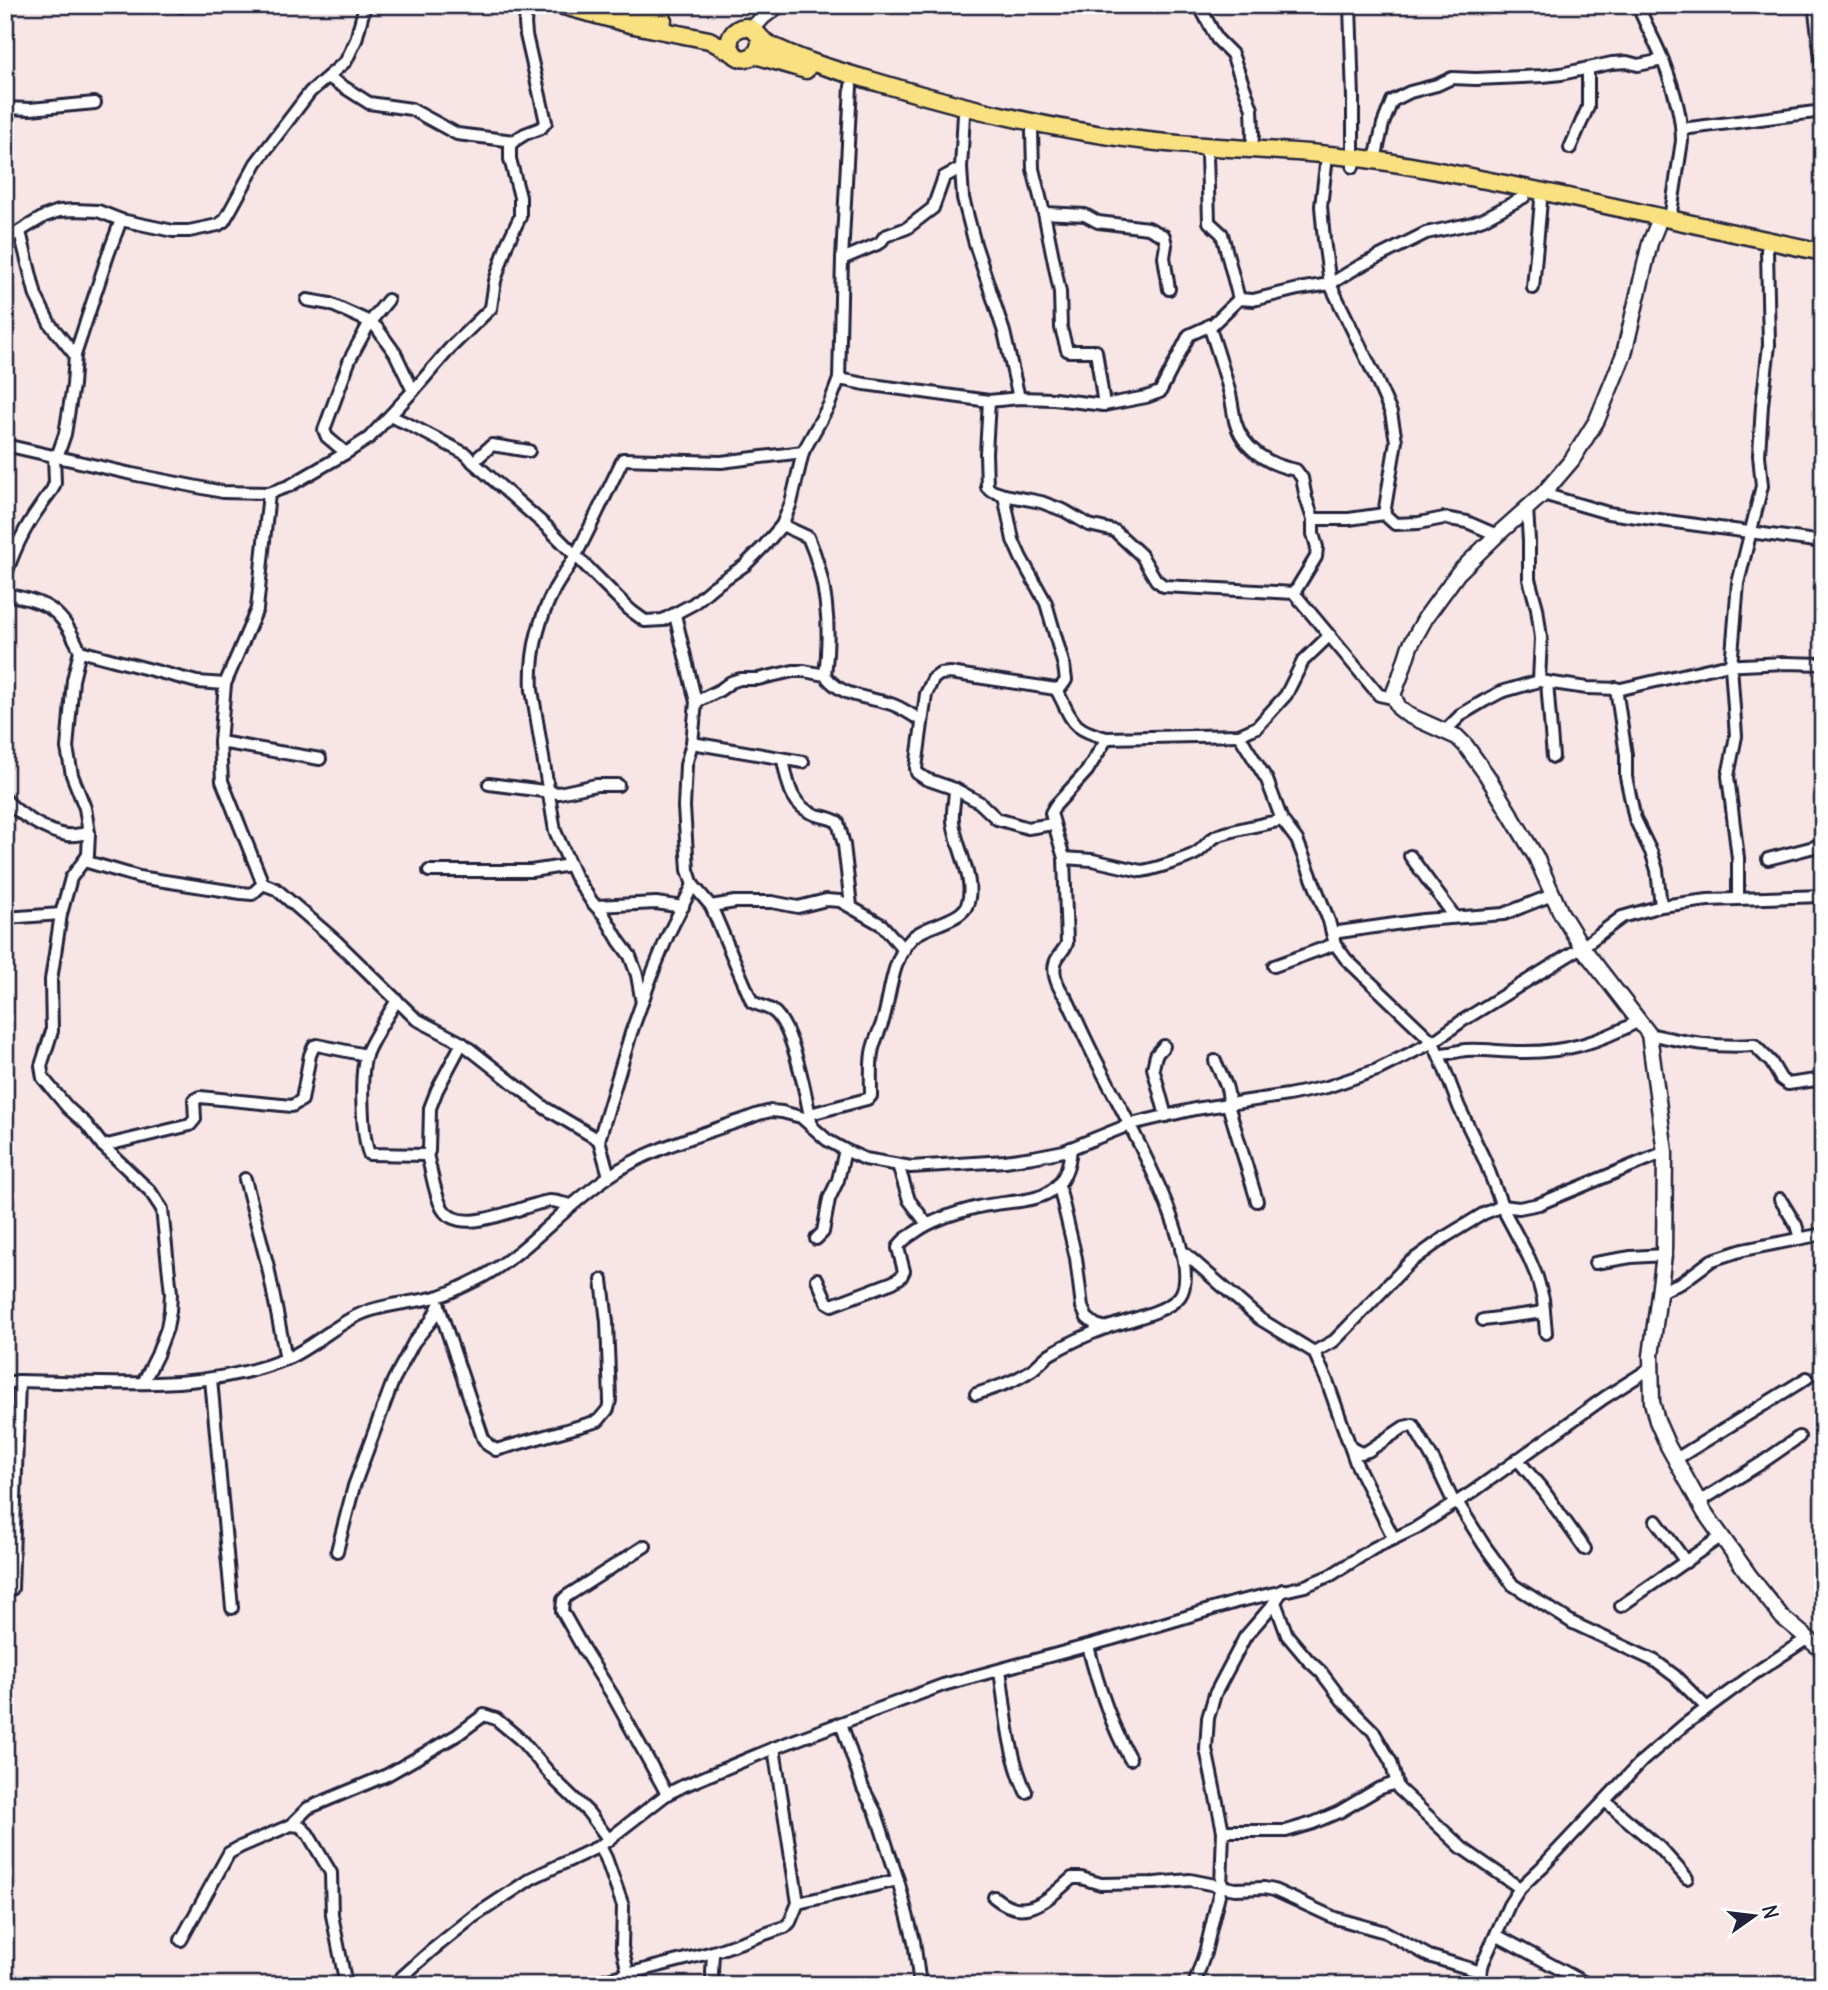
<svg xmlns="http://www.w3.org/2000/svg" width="1828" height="1990" font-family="Delius,sans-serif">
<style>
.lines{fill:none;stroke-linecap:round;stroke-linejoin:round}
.street-casing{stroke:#22223b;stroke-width:16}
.secondary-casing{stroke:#22223b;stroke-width:19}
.primary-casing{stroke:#22223b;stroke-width:21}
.street{stroke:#fff;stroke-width:10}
.secondary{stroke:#fff;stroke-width:14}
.primary{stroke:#f9e181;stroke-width:16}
</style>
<rect width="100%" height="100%" fill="#f8e6e6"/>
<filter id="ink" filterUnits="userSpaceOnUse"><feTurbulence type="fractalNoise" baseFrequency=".0143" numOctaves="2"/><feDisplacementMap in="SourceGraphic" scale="14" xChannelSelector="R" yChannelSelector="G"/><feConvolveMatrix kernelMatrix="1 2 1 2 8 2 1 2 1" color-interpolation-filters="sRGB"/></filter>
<g filter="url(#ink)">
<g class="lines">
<defs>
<g id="street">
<polyline points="1199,5 1217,39 1232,54 1252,109 1253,134 1252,149"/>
<polyline points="1350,5 1353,99 1353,167"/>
<path d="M1638 5C1645 25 1656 42 1663 61 1673 86 1682 114 1682 141L1670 219"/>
<polyline points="1814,5 1823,72"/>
<polyline points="181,6 181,5"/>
<polyline points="328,77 369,103 411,109 457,134 514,141"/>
<polyline points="5,108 30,109 95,103"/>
<polyline points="964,114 961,168 963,198 975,244 1004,332 1019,398"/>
<polyline points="1682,129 1823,111"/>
<polyline points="1032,131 1033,169 1044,213 1060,292 1061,328 1067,350 1069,351 1096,351 1104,405"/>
<polyline points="1570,148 1588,107 1588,68"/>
<polyline points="1207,155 1209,222 1222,234 1239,299"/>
<polyline points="1375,160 1383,124 1392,101 1410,92 1437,85 1452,78 1476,79 1543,76 1561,74 1612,63 1627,62 1638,65 1663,60"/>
<polyline points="1326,165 1321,206 1324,240 1330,284 1374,374 1391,413 1396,441 1384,514"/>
<polyline points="1044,213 1085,215 1098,222 1148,228 1164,236 1166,245 1164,257 1169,289"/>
<polyline points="20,232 36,296 50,324 75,355"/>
<polyline points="5,240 45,216 59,211 74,210 98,211 121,220 173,231 189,231 218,225 224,221 231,209 256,163 310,92 346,61 356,40 365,5"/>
<polyline points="842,259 880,243 885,236 907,228 933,208 944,177 961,168"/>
<polyline points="1533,288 1541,201"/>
<polyline points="307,300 330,304 370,322 377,328 395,353 413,391"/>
<path d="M1209 325C1216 347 1224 370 1230 394 1232 403 1233 412 1235 421 1243 450 1269 465 1296 470L1302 478 1306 498 1313 519V534L1317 547 1316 557 1294 593 1379 695 1393 698"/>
<polyline points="839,379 865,384 989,401 1019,398 1054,399 1104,405 1146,397 1160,392 1189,335 1213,324 1239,299 1253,300 1298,289 1330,284 1358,267 1426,233 1469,224 1483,219 1524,197"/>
<polyline points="989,401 986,453 987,487 992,491 1004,495 1041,502 1065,511 1089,525 1115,531 1141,555 1156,580 1164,586 1294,593"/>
<polyline points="390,416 410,425 466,454 473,462 547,527 630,610 645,621 663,620 693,604 713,587 745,565 764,546 782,525 791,503 803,452 829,405 839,379 842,259 851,86"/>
<polyline points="5,445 132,474 223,492 269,493 289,486 346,453 369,438 413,391 452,346 491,308 495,281 507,244 520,217 520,197 510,159 510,146 514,141 525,134 541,128 546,122 526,35 525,23 528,5"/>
<polyline points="346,453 327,437 324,430 350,359 370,322 388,300"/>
<polyline points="57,457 65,434 73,385 75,355 108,255 121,220"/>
<polyline points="473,462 492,445 529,451"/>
<polyline points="269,493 257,609 225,684 220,742 222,781 263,884 276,889 336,941 416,1019 462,1043 545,1108 599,1140"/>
<polyline points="1543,494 1608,513 1823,542"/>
<polyline points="1004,495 1013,540 1021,558 1046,603 1064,666 1066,680 1061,687 1056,689 950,673 940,674 933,679 926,694 916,768 917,773 926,779 955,789 979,802 997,819 1028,828 1053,824"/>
<polyline points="1527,508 1529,541 1529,579 1537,608 1541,638 1539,681"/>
<polyline points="1313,519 1349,519 1384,514 1395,524 1419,523 1444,518 1467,522 1497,535"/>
<path d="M782 525 808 537C828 582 831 628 825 675"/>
<path d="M5 577C17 541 29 520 52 490L55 483 54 455"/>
<path d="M5 594C50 603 61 609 80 651L73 680 67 748 72 775 85 808 89 833 88 855 71 878 61 914 51 980 52 1031 41 1066 43 1078 68 1108 86 1124 103 1146 150 1191 162 1209 171 1293 170 1311 167 1328 157 1355 143 1383"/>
<path d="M675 615 696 702 692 743 686 765 684 807 688 870 693 885 711 906 752 1002C758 1005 767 1007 773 1011 794 1026 807 1101 812 1127"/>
<polyline points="80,651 197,682 225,684"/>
<polyline points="1547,682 1553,757"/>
<polyline points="1616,688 1626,755 1626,777 1635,819 1652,854 1657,870 1661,906"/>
<path d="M1056 689C1073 720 1069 729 1107 738L1239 735 1257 727 1286 695 1303 661 1330 635"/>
<path d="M696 702 720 690 731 682 740 679H758L793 671H804L825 675C842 698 866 696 891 704 901 707 911 715 921 720"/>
<polyline points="1445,731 1462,714 1484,701 1501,692 1539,681 1587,688 1621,689 1721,666 1785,663 1823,664"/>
<polyline points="1239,735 1267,780 1282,820 1297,840 1329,921 1335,944 1346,959 1433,1042 1443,1065 1459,1107 1485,1161 1504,1211 1529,1258 1537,1277 1543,1299 1546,1333"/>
<polyline points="220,742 320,759"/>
<polyline points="692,743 803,762"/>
<path d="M783 760C788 783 790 806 816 815 824 817 831 818 838 822L844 845 851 906"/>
<polyline points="489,784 559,793 596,785 618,785"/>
<path d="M5 799C17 813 48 833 67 835 74 836 81 834 89 833"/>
<polyline points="1410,856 1455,917"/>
<path d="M1064 858 1092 860 1141 871C1152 870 1189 858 1198 852 1206 846 1209 839 1219 835 1239 828 1261 825 1282 820"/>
<polyline points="1768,859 1818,846 1823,841"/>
<polyline points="84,861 139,877 241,893 252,894 263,884"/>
<polyline points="429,871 531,871 570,865"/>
<polyline points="1738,898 1738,858 1728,776 1736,736 1731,666 1738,583 1762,486 1759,455 1762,405 1769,345 1767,250"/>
<polyline points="596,906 656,903 683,907"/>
<polyline points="711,906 735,902 772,902 798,907 826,900 840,901 882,925 904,950"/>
<polyline points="5,918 61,914"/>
<polyline points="1332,933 1423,920 1504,914 1552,895"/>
<polyline points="1274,966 1335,944"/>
<path d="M397 1000C387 1017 375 1034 367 1052 359 1072 362 1135 369 1154L427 1155 429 1151 430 1108 437 1090 462 1043"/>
<path d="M642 1003 637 975 630 956 619 941 604 915 592 902 575 876 555 831 532 690C530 655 538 621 554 590 561 577 570 566 577 553 593 522 608 490 623 459L721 462 803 452"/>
<path d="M1649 1034C1684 1042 1718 1048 1754 1045L1771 1062 1781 1079 1788 1084 1823 1079"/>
<polyline points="1164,1046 1156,1055 1153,1068 1166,1116"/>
<path d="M1439 1054C1448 1054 1457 1051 1466 1050 1483 1049 1502 1052 1520 1052 1566 1053 1599 1042 1639 1021"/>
<path d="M1215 1061C1221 1075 1231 1090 1228 1105L1257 1201"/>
<path d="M810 1114 867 1099 871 1096C871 1082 870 1067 872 1053 874 1040 881 1029 884 1017 891 991 892 958 913 937 926 925 961 921 967 905 977 880 955 846 953 821 952 811 955 799 955 789"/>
<polyline points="103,1146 190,1125 195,1119 194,1100 200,1097 292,1106 302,1100 310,1055 314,1046 317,1045 366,1055"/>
<path d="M427 1155C432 1172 434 1193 442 1208 460 1239 523 1204 550 1201 557 1201 564 1204 571 1205"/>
<polyline points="898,1165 909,1200 927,1224"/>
<polyline points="609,1176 599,1140 631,1033 654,969 668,935 693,885"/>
<polyline points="245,1179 268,1267 286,1359"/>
<polyline points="1059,1186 1076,1258 1082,1307 1087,1318 1096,1325 1106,1328"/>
<polyline points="1780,1199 1796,1225 1800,1238"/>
<polyline points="816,1239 823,1232 829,1199 838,1180 845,1150"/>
<polyline points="1181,1250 1260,1319 1314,1352 1327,1381 1356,1463 1394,1539"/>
<polyline points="1595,1263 1631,1257 1664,1255"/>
<path d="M817 1279 827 1302 832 1305 893 1282 901 1277 904 1271 898 1248C901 1240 910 1236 917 1231 934 1219 958 1212 978 1207 1023 1197 1066 1209 1071 1148"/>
<polyline points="1659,1292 1681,1283 1712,1260 1743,1250 1823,1234"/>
<polyline points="439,1307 483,1438 488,1445 496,1450 598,1421 608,1409 610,1400 607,1322 602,1280"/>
<polyline points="1483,1320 1544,1312"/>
<polyline points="1314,1352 1334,1341 1345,1330 1409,1263 1445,1237 1483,1214 1502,1206 1519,1208 1539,1204 1665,1152"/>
<polyline points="211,1379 232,1608"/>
<path d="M5 1383 19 1381C107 1382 202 1393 286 1359 314 1347 335 1324 363 1313 387 1303 415 1303 440 1296 455 1291 470 1283 484 1276 529 1250 564 1207 608 1177 652 1146 709 1133 759 1114L771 1111 782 1112 801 1117 827 1140 845 1150 865 1159 911 1167 1005 1161 1033 1157 1064 1151 1131 1124 1195 1109 1288 1095 1327 1087 1377 1070 1433 1042 1462 1021 1582 947 1622 917 1661 906 1708 900 1823 896"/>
<path d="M976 1394C994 1388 1014 1382 1030 1371 1037 1367 1043 1359 1050 1354 1067 1344 1089 1334 1108 1327 1126 1321 1170 1311 1180 1296 1208 1256 1112 1094 1092 1052 1083 1034 1075 1016 1067 999 1058 988 1049 970 1058 957 1061 952 1065 949 1067 943L1064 858 1051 813 1055 806 1087 771 1107 738"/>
<polyline points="1351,1448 1361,1453 1368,1451 1404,1427 1413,1425 1434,1461 1454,1503"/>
<polyline points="1517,1459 1543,1490 1585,1549"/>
<polyline points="1676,1459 1807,1378"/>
<polyline points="1457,1502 1484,1545 1513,1585 1573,1623 1655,1661 1675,1676 1707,1708"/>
<polyline points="1699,1502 1760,1464 1799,1437"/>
<polyline points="1656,1521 1686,1562"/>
<polyline points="645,1546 567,1596 563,1600 562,1611 584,1650 613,1696 667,1794"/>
<polyline points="337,1551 354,1486 393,1381 414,1342 431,1321 439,1305"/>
<polyline points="12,1589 19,1381"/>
<polyline points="1275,1602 1287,1635 1308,1660 1321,1672 1342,1700 1373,1731 1391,1762 1398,1788 1462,1848 1520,1888"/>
<polyline points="1621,1606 1722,1536"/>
<path d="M1088 1646C1098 1686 1110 1723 1130 1759"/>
<path d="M1000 1670C1006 1712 1008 1753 1026 1792"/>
<polyline points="841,1723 863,1788 876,1813 898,1880 914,1941 920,1985"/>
<polyline points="1605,1801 1660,1848 1687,1878"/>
<polyline points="291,1825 300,1826 308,1834 331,1873 332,1915 346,1985"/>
<polyline points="1223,1831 1286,1831 1313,1823 1339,1812 1378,1789 1395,1783"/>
<polyline points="600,1846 606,1858 623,1906 622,1947 628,1973"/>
<path d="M994 1897C1025 1923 1047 1900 1072 1878H1081L1101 1884 1155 1883 1190 1880 1235 1889 1264 1888 1274 1890 1335 1918 1385 1932 1429 1956 1481 1972"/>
<polyline points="798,1903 898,1880"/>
<polyline points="1496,1935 1589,1985"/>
<polyline points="181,1940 229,1853 240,1847 291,1825 308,1808 387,1775 457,1735 484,1715 496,1719 520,1739 557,1782 588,1812 609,1840"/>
<polyline points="713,1952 712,1974 713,1985"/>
<polyline points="397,1985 402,1977 431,1951 473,1917 532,1878 600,1846 667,1794 683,1786 774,1748 943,1685 1112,1639 1236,1602 1305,1586 1331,1575 1374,1548 1416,1528 1471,1493 1604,1398 1651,1368"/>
<polyline points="584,1985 713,1952 785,1927 790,1922 798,1903 774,1748"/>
<polyline points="1194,1985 1205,1953 1221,1886 1223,1831 1206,1749 1208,1718 1215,1694 1245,1637 1271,1607 1283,1590"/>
<polyline points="1478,1985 1483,1963 1509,1905 1520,1888 1542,1867 1642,1761 1684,1725 1755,1673 1808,1638"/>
</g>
<g id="secondary">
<polyline points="752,29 763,17 779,5"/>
<polyline points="1657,226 1650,243 1624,354 1597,420 1572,460 1543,494 1497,535 1458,573 1426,617 1410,646 1400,677 1393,695 1399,708 1408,715 1457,737 1466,746 1486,774 1536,857 1561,913 1582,947 1649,1034 1665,1152 1664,1255 1651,1356 1652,1402 1657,1421 1668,1446 1705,1513 1749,1575 1782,1617 1823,1651"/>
</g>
<g id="primary">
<polyline points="560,5 634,25 709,40 733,53"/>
<polyline points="610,8 663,20"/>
<path d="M760 38C762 58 738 67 731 48 727 39 734 28 745 27 755 27 757 35 763 40 768 44 773 47 779 49 811 64 846 73 880 83 967 109 1057 131 1148 141 1223 150 1299 149 1373 160 1411 165 1448 173 1485 180 1598 202 1710 229 1823 252"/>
<polyline points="755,55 806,70"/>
</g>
</defs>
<!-- street casing -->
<use href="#street" class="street-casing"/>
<!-- secondary casing -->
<use href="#secondary" class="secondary-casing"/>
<!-- primary casing -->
<use href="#primary" class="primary-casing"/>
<!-- street -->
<use href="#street" class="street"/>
<!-- secondary -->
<use href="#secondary" class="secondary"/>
<!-- primary -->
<use href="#primary" class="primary"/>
</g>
</g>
<!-- margin -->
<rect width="1828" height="1990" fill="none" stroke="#fff" stroke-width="28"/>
<rect x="14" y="14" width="1800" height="1962" fill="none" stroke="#22223b" stroke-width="2.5" filter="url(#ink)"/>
<!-- north arrow -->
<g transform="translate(1754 1916) rotate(76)" stroke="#ffffff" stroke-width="5" paint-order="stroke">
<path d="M0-5L12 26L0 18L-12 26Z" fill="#22223b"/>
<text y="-10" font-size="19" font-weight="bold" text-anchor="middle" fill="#22223b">N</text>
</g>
</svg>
